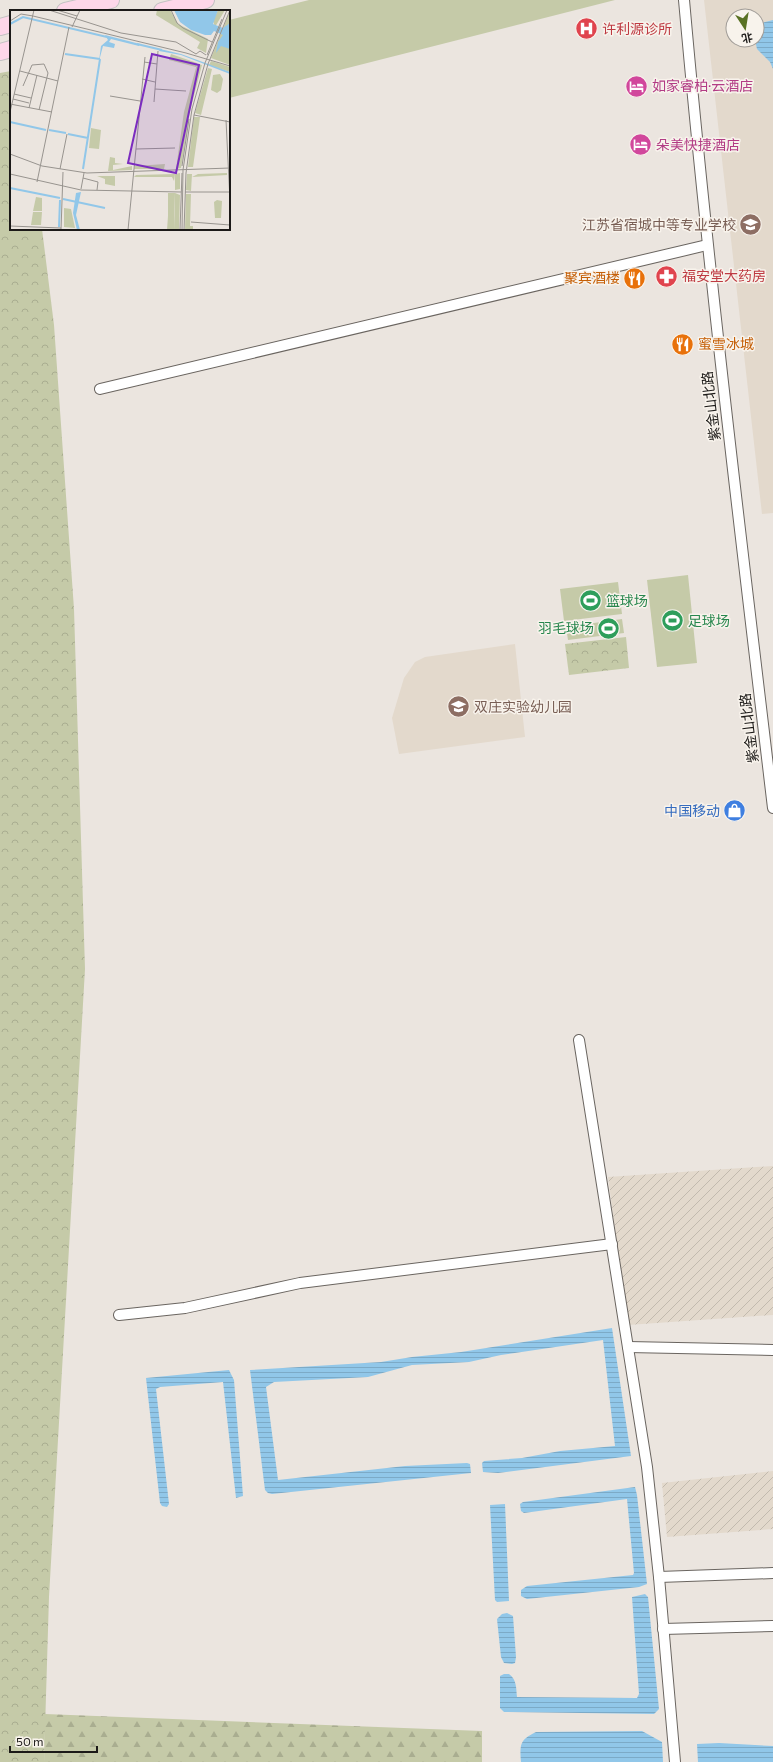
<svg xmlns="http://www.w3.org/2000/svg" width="773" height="1762" font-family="Commissioner,'Noto Sans SC',sans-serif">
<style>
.built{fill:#e3d9cc;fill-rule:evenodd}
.industrial{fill:url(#industrial-furrows)}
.grass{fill:#c5caa8}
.forest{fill:url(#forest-firs)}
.park{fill:url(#park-crowns)}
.water{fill:url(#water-rules)}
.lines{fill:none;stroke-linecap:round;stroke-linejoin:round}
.minor-casing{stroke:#6a6560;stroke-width:12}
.primary-casing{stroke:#c4c3c3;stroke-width:18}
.minor{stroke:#fff;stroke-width:10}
.primary{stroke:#fdd7e9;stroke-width:16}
.labels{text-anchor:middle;stroke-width:3;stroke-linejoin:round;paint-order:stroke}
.health-label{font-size:14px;fill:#be3a42;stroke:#f8f3ec;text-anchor:start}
.hotel-label{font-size:14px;fill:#b23c85;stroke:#f8f3ec;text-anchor:start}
.education-label{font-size:14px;fill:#785e54;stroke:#f8f3ec;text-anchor:end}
.food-label{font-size:14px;fill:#c56008;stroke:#f8f3ec;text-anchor:end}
.street-label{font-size:14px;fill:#1c1a18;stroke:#f8f3ec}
.leisure-label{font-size:14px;fill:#27864d;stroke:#f8f3ec;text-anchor:start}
.shop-label{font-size:14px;fill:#366cbe;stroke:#f8f3ec;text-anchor:end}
.inset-river{fill:none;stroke:#91c7e9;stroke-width:2}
.inset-road{fill:none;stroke:#98948f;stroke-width:1}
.view{fill:#7b2cbf;fill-opacity:0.15;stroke:#7b2cbf;stroke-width:2}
.inset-edge{fill:none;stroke:#1c1a18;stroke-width:2}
</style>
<defs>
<pattern id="industrial-furrows" width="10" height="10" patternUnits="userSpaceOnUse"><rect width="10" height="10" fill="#e3d9cc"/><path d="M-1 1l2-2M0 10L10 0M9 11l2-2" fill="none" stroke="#c2baae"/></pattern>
<pattern id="forest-firs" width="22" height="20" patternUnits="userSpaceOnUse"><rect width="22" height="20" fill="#c5caa8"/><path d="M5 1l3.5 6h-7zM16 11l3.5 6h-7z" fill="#a9ad90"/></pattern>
<pattern id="park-crowns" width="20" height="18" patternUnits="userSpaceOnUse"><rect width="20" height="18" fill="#c5caa8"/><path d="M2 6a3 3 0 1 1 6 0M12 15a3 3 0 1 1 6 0" fill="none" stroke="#a9ad90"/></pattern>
<pattern id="water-rules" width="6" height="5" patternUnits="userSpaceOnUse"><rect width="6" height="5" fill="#91c7e9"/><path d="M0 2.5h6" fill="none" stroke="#7caac7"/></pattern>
</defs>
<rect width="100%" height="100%" fill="#ebe5df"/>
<!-- built -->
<g class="built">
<path d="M704 0H773V513L762 514ZM733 16H757V40H733Z"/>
<polygon points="515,644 525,737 399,754 392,718 404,678 415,662 425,657"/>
</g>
<!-- industrial -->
<g class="industrial">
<polygon points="773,1166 773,1315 628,1325 608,1177"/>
<polygon points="773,1471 773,1529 667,1537 662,1483"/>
</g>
<!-- grass -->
<g class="grass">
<polygon points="309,0 615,0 229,98 229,20"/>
<polygon points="688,575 697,663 657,667 647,580"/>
<polygon points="618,582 622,614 564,621 560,589"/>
<polygon points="622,619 624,633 568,640 566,627"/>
</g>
<!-- forest -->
<polygon class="forest" points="45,1714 482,1731 482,1762 44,1762"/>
<!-- park -->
<g class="park">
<polygon points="11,71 11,229 42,229 54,325 74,609 85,969 49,1597 44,1762 0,1762 0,73"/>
<polygon points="626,637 629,668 569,675 565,644"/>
</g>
<!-- water -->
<g class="water">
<polygon points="773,20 773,69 770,62 757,49 755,40 757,40 757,24"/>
<polygon points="612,1328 631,1456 498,1473 483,1472 482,1463 484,1461 522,1458 560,1451 615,1446 603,1340 501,1355 469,1362 412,1365 368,1377 274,1382 266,1387 278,1480 405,1466 467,1463 470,1464 471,1473 272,1494 268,1493 265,1490 250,1370 381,1362 412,1357 461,1352"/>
<polygon points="229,1370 234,1380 243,1496 236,1498 223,1382 160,1387 156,1389 169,1504 167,1507 162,1506 160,1503 146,1378"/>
<polygon points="635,1487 637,1495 647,1584 639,1587 527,1599 521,1596 521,1590 527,1586 633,1575 634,1573 627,1499 524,1513 521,1511 520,1504 523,1502"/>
<polygon points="505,1504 509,1601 497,1602 495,1600 490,1505"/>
<path d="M645 1594 648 1597 659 1709 654 1714 504 1712 500 1708V1676L504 1674H509C517 1680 516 1688 517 1697L637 1698 639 1694 632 1597Z"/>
<polygon points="507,1613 513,1616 516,1657 515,1663 512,1664 504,1663 501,1657 497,1619 502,1614"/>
<path d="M642 1731 662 1742 663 1762H521C520 1745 519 1740 536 1732Z"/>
<polygon points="719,1743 773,1746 773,1762 698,1762 697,1744"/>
</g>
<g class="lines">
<defs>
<g id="minor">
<path d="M684 0C708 270 741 539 773 808"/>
<polyline points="100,389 707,245"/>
<polyline points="579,1040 647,1467 659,1577 675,1762"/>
<polyline points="119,1315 185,1308 300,1283 612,1244"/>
<polyline points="628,1347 773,1350"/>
<polyline points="659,1577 773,1573"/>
<polyline points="663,1629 773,1626"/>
</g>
<g id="primary">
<polyline points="65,11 111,0"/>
<polyline points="162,11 206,0"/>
<polyline points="0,27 11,24"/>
<polyline points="0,52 11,49"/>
</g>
</defs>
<!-- minor casing -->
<use href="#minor" class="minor-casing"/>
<!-- primary casing -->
<use href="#primary" class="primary-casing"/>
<!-- minor -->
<use href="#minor" class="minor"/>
<!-- primary -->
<use href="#primary" class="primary"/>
</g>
<!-- icons -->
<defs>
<symbol id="hospital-disc" viewBox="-11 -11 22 22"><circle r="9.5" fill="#e0444e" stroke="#f8f3ec"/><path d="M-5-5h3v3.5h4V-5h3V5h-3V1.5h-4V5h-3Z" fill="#fff"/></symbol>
<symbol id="hotel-disc" viewBox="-11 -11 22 22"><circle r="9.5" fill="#d1479c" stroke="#f8f3ec"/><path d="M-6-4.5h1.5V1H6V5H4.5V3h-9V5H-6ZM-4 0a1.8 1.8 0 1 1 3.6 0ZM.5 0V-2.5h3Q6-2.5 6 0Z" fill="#fff"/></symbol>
<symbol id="school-disc" viewBox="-11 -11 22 22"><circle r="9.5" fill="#8d6e63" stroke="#f8f3ec"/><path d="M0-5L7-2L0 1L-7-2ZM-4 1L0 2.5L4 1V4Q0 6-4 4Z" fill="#fff"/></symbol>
<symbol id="pharmacy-disc" viewBox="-11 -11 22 22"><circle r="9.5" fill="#e0444e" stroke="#f8f3ec"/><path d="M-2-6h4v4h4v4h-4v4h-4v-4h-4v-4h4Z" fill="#fff"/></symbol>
<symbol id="restaurant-disc" viewBox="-11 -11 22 22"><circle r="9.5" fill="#e8710a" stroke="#f8f3ec"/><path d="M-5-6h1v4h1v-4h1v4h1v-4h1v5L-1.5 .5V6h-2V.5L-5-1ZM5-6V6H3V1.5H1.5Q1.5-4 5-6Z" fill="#fff"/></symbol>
<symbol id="stadium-disc" viewBox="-11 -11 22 22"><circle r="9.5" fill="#2e9e5b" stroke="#f8f3ec"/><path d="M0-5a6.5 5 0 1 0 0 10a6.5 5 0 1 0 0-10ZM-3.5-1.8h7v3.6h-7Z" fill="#fff"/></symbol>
<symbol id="shop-disc" viewBox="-11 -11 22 22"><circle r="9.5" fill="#3f7fe0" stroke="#f8f3ec"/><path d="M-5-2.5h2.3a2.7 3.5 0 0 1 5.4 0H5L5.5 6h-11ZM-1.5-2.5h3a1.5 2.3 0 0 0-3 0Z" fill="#fff"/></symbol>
</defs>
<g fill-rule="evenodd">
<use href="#hospital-disc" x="574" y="16" width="25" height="25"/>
<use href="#hotel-disc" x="624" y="74" width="25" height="25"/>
<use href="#hotel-disc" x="628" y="132" width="25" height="25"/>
<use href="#school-disc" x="738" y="212" width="25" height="25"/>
<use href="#pharmacy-disc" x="654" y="264" width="25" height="25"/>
<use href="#restaurant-disc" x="622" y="266" width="25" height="25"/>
<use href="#restaurant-disc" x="670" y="332" width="25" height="25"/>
<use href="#stadium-disc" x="578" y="588" width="25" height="25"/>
<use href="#stadium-disc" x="660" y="608" width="25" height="25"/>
<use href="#stadium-disc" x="596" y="616" width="25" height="25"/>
<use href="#school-disc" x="446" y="694" width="25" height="25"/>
<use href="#shop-disc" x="722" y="798" width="25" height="25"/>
</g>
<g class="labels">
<!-- health labels -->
<g class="health-label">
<text x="602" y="34">许利源诊所</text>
<text x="682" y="281">福安堂大药房</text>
</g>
<!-- hotel labels -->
<g class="hotel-label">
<text x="652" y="91">如家睿柏·云酒店</text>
<text x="656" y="150">朵美快捷酒店</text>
</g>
<!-- education labels -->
<g class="education-label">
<text x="736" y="230">江苏省宿城中等专业学校</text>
<text x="474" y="712" text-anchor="start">双庄实验幼儿园</text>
</g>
<!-- food labels -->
<g class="food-label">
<text x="620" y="283">聚宾酒楼</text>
<text x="698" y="349" text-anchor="start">蜜雪冰城</text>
</g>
<!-- street labels -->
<g class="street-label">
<text transform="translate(711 406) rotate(-97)" y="5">紫金山北路</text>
<text transform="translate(749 728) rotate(-97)" y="5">紫金山北路</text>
</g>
<!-- leisure labels -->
<g class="leisure-label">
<text x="606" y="606">篮球场</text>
<text x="688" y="626">足球场</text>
<text x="594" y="633" text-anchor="end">羽毛球场</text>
</g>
<!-- shop labels -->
<g class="shop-label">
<text x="720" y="816">中国移动</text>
</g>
</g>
<!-- overview -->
<g transform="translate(10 10)">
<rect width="220" height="220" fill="#ebe5df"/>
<path d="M100 147 105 148V153L113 154 103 155V160L122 156V160L98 161ZM155 154 154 159H124L125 156ZM165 164 164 171 162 167H124L126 165ZM158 183H165L164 206H158ZM26 187 32 188V201H23ZM207 190 212 191 211 208H205L204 192ZM23 202H32L31 215H21Z" fill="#c5caa8"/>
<path d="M147 0H160L168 14 198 29 196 43 187 38 190 32 146 5ZM161 44 187 53 186 57 159 50ZM201 51 220 57V62L199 55ZM54 198 61 199 65 218 54 217ZM158 206H164V220H157Z" fill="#c5caa8"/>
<path d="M208 0H215L205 17 203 11ZM220 1V55L201 48ZM187 54 192 55 180 101 171 158 166 159 174 102ZM198 58 202 59 191 105 185 103ZM203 65 210 64 213 69 211 80 207 83 201 80ZM184 107H190L183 157H178ZM81 118 91 120 89 139 79 138ZM170 163V179L165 180V164ZM177 164H182L181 181 176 180ZM165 183 170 185 169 220H164ZM176 184H181L180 216H183V220H175Z" fill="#c5caa8"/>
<path d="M217 163V165L182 167 188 164ZM87 166H105V176L95 174V169Z" fill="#c5caa8"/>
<path d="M164 0H208L203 14 213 18 220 13V39L211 36 206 43 208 32 213 25 204 21 201 25H195L181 20 170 12ZM95 25 130 34 129 36 101 29 99 32 105 34 104 38 93 36 89 51 91 36 98 30ZM150 39 171 44 220 62V64L171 45 149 41ZM71 182 66 205 70 220H67L63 203 66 183Z" fill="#91c7e9"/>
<path class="inset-river" d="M0 14 13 7 97 27M127 34 152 40M55 44 90 49M0 112 36 120M39 120 56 123M58 124 78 128M73 159 90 49M0 178 50 188M53 189 95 198M49 217 50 190"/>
<path class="inset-road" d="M39 0 111 23 166 32 186 44 190 41 196 45M47 0 67 6M161 0 167 13 173 18 202 32M0 11 11 4 23 6 176 43 220 56M62 17 70 0M197 45 212 9M134 52 147 54M10 61 48 71M132 69 145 72M13 76 22 55 34 54 38 63 29 100M145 79 176 81M4 84 21 88M100 86 130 91M3 89 19 93M144 92 148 41M0 94 42 102M19 98 27 65M0 102 24 0M184 105 220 112M216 110 220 191M126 139 165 138M0 144 32 156 77 163 220 158M172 156 179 109M50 159 57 124M0 164 71 180 171 182M73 168 88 172 87 180M27 172 59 17M71 179 74 163M175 182H220M181 212 220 215M0 216 51 218M51 220 53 162M118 220 135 47M170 220 172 163M172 220 173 160 182 99 195 53 217 0M174 220 176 163 184 105 198 54 220 0"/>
<path class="view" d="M142 44 189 55 166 163 118 153Z"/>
<rect width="220" height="220" class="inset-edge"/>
</g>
<!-- north arrow -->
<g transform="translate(745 28) rotate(168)"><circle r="19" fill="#f8f3ec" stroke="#a09c97"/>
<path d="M0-3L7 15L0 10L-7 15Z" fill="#597123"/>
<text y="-6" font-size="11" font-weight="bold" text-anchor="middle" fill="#1c1a18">北</text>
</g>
<!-- scale -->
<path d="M10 1746v6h87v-6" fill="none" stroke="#1c1a18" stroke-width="2"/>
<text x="16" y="1746" font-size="12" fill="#1c1a18" stroke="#f8f3ec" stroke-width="3" paint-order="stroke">50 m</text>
</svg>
